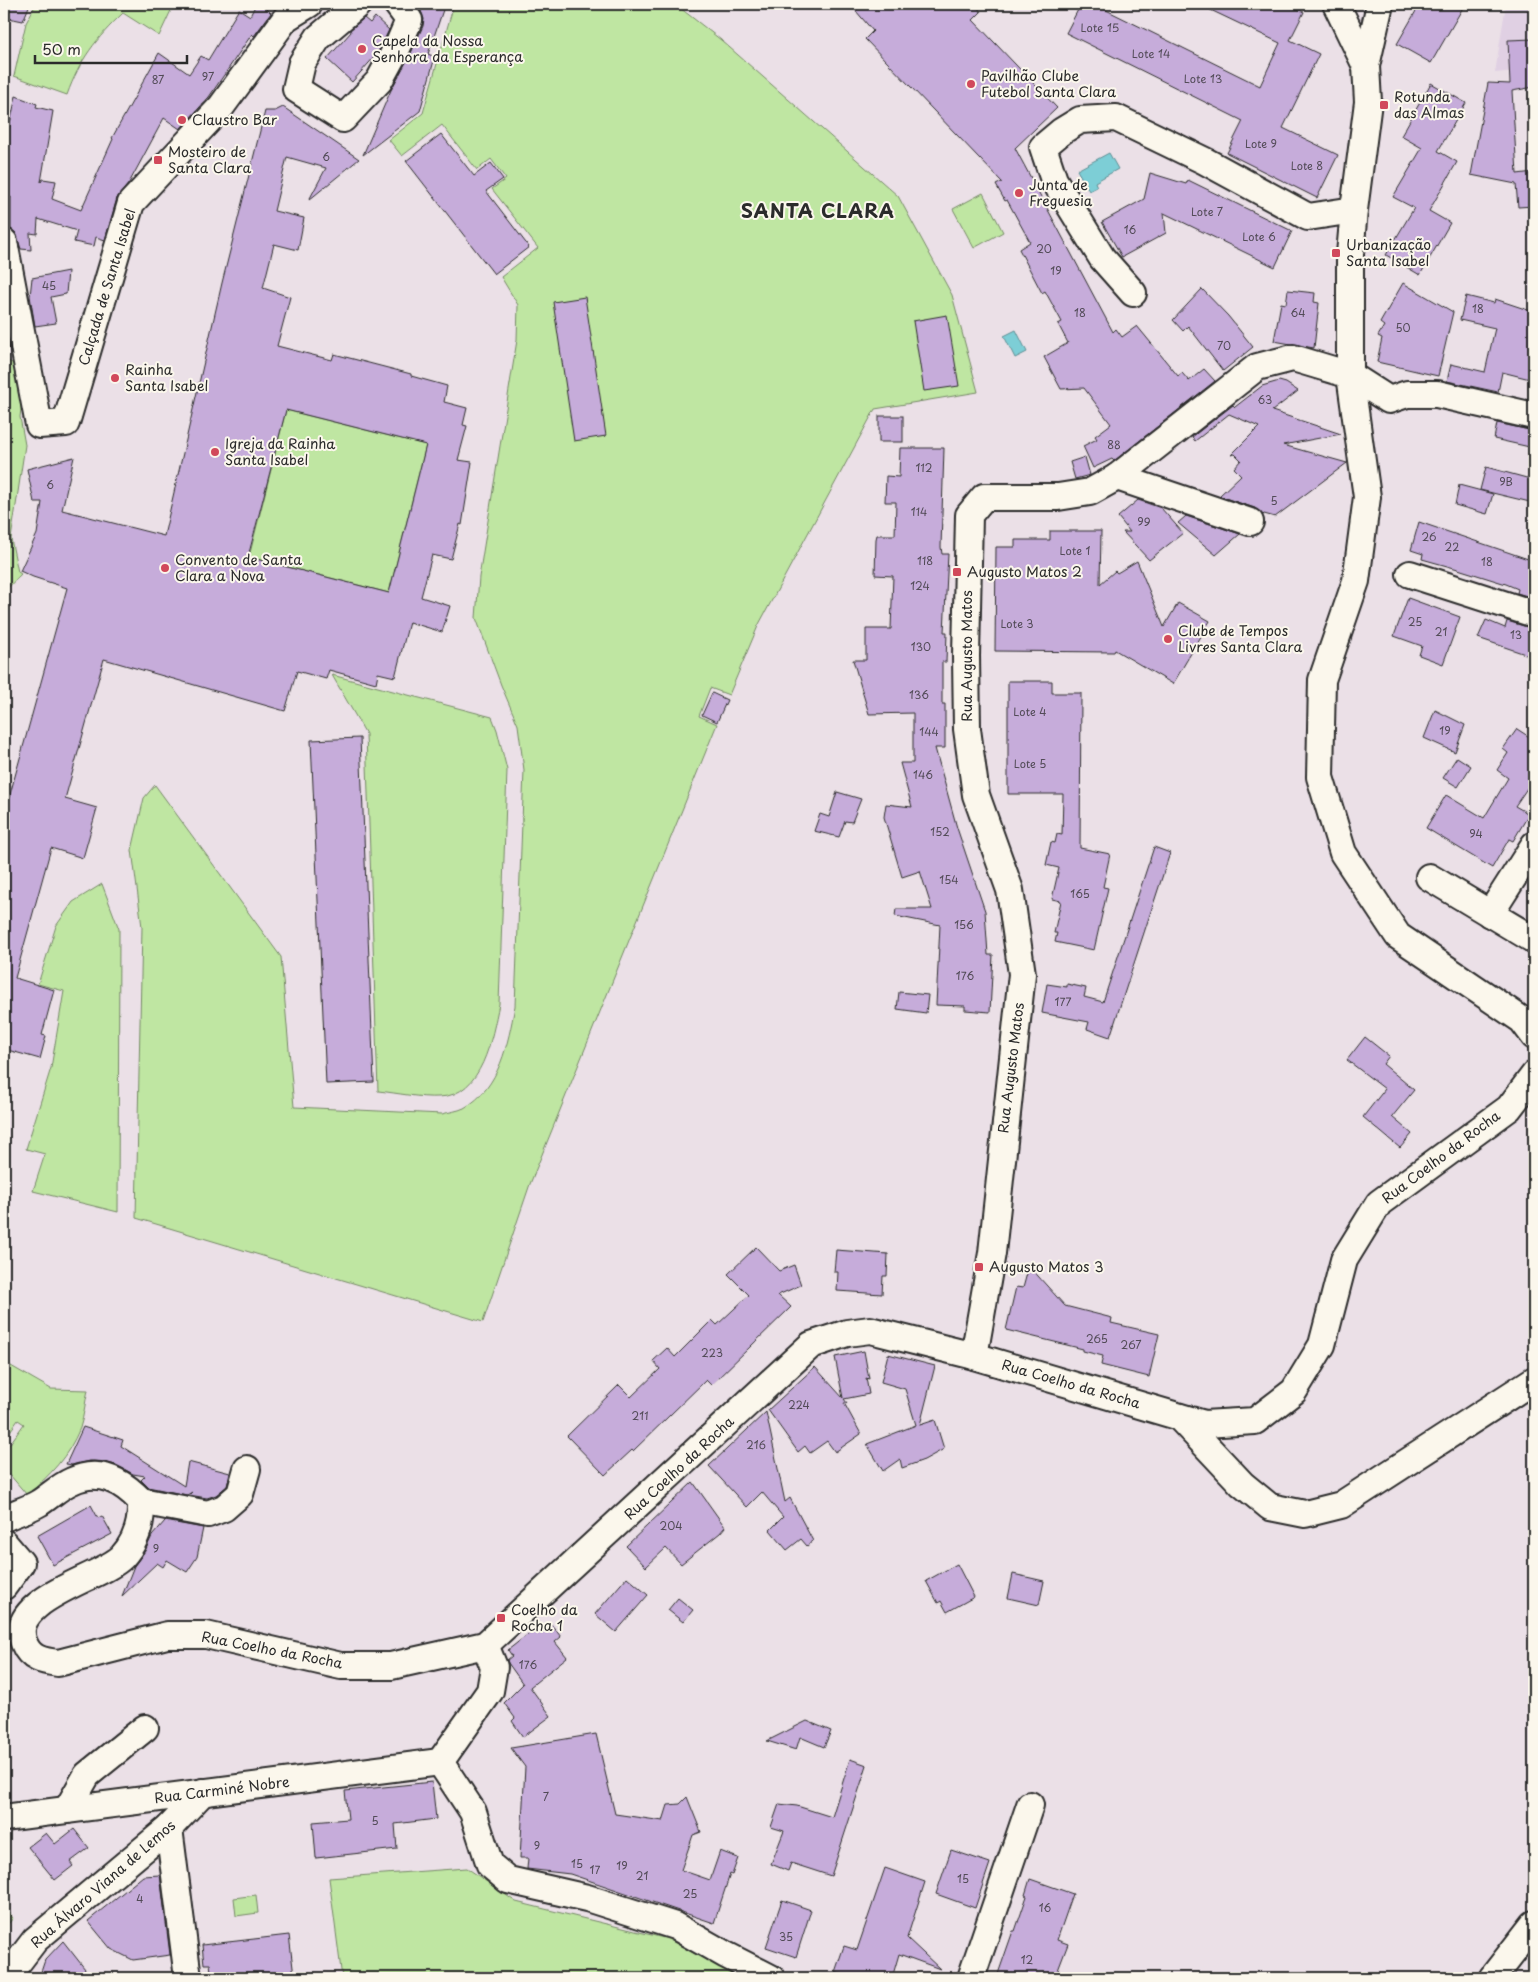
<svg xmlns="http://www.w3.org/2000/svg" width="1538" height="1982" font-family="'Playpen Sans',sans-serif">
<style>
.built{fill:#e0d0e3}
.green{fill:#bfe6a2;stroke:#758866}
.water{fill:#7dced6;stroke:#5c8d92}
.building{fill:#c6acda;stroke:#2b2b2b;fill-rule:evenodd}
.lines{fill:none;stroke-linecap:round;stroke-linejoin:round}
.minor-casing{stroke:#2b2b2b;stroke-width:30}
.minor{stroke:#fbf7ec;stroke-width:26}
.poi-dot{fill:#d1495b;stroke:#fbf7ec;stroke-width:2}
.labels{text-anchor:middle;stroke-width:4;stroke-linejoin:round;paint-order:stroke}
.number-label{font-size:11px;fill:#524b57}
.poi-label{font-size:14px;fill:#2b2b2b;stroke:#fbf7ec;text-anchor:start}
.street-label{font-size:14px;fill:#2b2b2b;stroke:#fbf7ec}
.district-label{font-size:19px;font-weight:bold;letter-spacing:1px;fill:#2b2b2b;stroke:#fbf7ec}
</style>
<rect width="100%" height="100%" fill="#ebe0e7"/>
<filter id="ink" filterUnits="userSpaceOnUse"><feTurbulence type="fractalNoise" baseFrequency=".02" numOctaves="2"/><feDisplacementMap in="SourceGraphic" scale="10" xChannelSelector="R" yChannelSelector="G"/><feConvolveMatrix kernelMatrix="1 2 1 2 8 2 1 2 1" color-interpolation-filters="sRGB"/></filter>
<g filter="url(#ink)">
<!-- built -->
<polygon class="built" points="1506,4 1534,4 1534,87 1526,89 1526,70 1495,73"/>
<!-- green -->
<g class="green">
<path d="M36 4H174L159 36 123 13C96 39 80 59 67 95L14 76 26 23Z"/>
<path d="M454 4H675L721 40 898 196 952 295 978 392 875 409 758 626 729 695 710 688 699 716 717 724 530 1184 483 1322 136 1218 142 927 132 850 144 798 155 785 281 957 294 1107 442 1114C449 1112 458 1111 464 1108 500 1088 508 1043 515 1006L524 770 518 725 501 685 476 618 479 577 517 340 518 305 501 277 538 248 492 189 506 179 491 159 477 170 442 125 402 156 389 140 423 113Z"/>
<polygon points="983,193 1003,232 974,248 953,209"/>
<polygon points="7,361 15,364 21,409 20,417 25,445 11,539 18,572 21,574 4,592 4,367"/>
<polygon points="286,410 426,445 389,593 249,557"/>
<path d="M332 675 492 717 497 730 507 770 499 1004C492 1037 483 1096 439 1097 419 1098 398 1093 378 1091L366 734Z"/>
<polygon points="102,884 119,929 118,1212 33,1191 45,1154 26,1149 51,1068 64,991 38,984 56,926 73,902"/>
<path d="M4 1362 51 1389 88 1390C85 1402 84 1416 80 1428 68 1457 50 1475 27 1495L4 1468V1452L24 1424 18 1420 4 1440Z"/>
<polygon points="467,1868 516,1902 668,1939 739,1978 342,1978 329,1878"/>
<polygon points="256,1895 258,1913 236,1916 234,1898"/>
<polygon points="4,1908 13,1918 4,1929"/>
</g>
<!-- water -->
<g class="water">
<polygon points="1109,153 1118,169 1095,182 1097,187 1089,191 1077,170"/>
<polygon points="1016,330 1027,352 1015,358 1004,336"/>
</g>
<!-- building -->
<g class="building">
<polygon points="4,4 30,4 23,21 4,17"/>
<polygon points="256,4 262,4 271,13 254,36 252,34 209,97 180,129 164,118 129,183 117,198 105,240 96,237 94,246 74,242 77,231 38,219 37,234 30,233 31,250 21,249 16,233 11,229 11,197 4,197 4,151 16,96 37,104 36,107 53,111 41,182 43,179 56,181 52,199 81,210 113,139 112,138 159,53 189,74 201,56 208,60 239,9 250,16"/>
<polygon points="425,4 445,4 428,54 435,57 420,111 363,155 391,90 411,53 423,26 424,19 421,11"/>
<polygon points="850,4 975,4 981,12 973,20 1057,108 1015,148 1113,332 1116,329 1122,337 1137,326 1178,376 1182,373 1189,381 1204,369 1215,381 1114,461 1112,459 1093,468 1083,446 1097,439 1095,436 1111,424 1084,388 1061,389 1044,357 1068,343 1058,324 1062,322 1045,291 1042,293 1019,249 1030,242 1007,200 1005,201 996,185 1002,182 865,39 873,31"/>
<polygon points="1081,4 1094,4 1260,86 1280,43 1198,4 1287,4 1304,12 1290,40 1319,54 1283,128 1338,155 1317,198 1227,153 1243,121 1066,33"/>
<polygon points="1420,4 1465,4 1431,63 1397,44"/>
<polygon points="375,17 389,30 377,54 352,82 327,59 351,32 350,30 364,18 370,23"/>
<polygon points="1534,39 1534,87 1512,91 1517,174 1534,172 1534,206 1518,207 1516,184 1471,175 1488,83 1510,84 1508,40"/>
<polygon points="1431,83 1466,103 1438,151 1457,162 1429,211 1450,223 1420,275 1386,255 1414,208 1393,197 1422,148 1401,136"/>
<path d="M283 107 359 159 309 200 326 168 287 157 274 211 304 218 298 250 274 244 263 288 290 297 277 346 332 360 334 354 411 374V376L447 386 444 402 467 408 463 425 467 426 458 460 472 462 462 525 460 524 451 559 432 555 421 597 450 606 442 632 409 622 395 677 378 673 376 683 329 670 326 679 297 671 285 711 104 659 65 799 97 808 83 858 51 848 15 978 54 990 42 1035 46 1036 40 1059 4 1049V816L67 588 33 577 20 571 37 534 42 502H34L27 469 74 457 62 510 164 536 222 283 265 111H275ZM286 410 426 445 389 593 248 557Z"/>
<polygon points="441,134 474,176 491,163 503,179 486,191 529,247 494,274 406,161"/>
<polygon points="1150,173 1186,184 1188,180 1292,231 1275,267 1164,213 1166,233 1122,257 1102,222 1144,199"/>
<polygon points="68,271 66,294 51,297 56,323 35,326 30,296 32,278"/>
<polygon points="1403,283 1453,312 1438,376 1377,362 1382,338 1378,336 1384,326 1380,323"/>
<polygon points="1202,289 1228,316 1253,347 1223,371 1188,326 1183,331 1173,320"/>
<polygon points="1288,290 1315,293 1314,302 1319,303 1314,348 1274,341 1281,303 1286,304"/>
<polygon points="1466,296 1494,303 1495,299 1534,312 1534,380 1502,372 1498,392 1447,381 1451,364 1485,372 1495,328 1460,320"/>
<polygon points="585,297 606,436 574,441 553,302"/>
<polygon points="947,315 959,386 924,391 913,321"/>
<polygon points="1279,381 1286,383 1298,391 1272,411 1341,434 1283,445 1347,463 1275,517 1264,514 1263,515 1255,508 1219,496 1241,475 1234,468 1241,460 1235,454 1231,455 1259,427 1229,414 1195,441 1192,437 1233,405 1235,407 1262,386"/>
<rect x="879" y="416" width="24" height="26"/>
<polygon points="1497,423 1534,431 1534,448 1494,439"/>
<polygon points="900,448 944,448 941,547 942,554 948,554 944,632 947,632 946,662 942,662 942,704 945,704 945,748 935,748 957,828 985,911 988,955 993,955 990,1012 965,1010 965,1006 936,1005 940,925 895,916 896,909 932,909 920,871 902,877 884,817 886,804 912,807 900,763 913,763 913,713 869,714 853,660 866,660 866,629 891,629 893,576 875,575 876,539 877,535 895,535 896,502 885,502 886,476 899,477"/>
<polygon points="1085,457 1090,475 1075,479 1070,462"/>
<polygon points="1486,467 1534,480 1534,503 1480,490"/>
<polygon points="1459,485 1493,494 1487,514 1455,505"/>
<polygon points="1138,500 1161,508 1183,533 1149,560 1123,532 1130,532 1118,517"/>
<polygon points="1186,516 1240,534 1216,555 1178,523"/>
<polygon points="1419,522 1528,559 1531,549 1534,550 1534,598 1517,593 1518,589 1506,584 1458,569 1422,559 1423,554 1411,550"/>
<polygon points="1050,531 1101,531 1100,584 1115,571 1117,573 1137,561 1164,627 1178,603 1210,621 1173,684 1115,650 1114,652 995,651 996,547 1015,547 1015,540 1050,540"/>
<polygon points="1408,598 1460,617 1443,664 1419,655 1422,646 1394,636"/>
<polygon points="1486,620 1505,628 1507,621 1534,629 1534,657 1478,638"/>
<polygon points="1008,681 1052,681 1052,693 1081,693 1080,848 1110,854 1103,887 1108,888 1094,950 1055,942 1057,933 1054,933 1061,901 1052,899 1059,868 1046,865 1051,842 1055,843 1057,834 1062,835 1063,794 1008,794"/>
<polygon points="712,693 727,700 717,722 702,715"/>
<polygon points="1435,710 1465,725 1455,752 1424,738"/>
<polygon points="1517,729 1534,740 1534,778 1515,806 1529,814 1513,841 1509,839 1492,868 1426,828 1446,795 1484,818 1508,778 1497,770 1508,753 1503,749"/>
<polygon points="360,738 374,1082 326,1084 311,740"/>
<polygon points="1457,757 1471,766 1458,787 1443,778"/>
<polygon points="837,792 861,799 852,822 845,821 839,837 814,831 820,814 829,817"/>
<polygon points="1154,847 1170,853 1110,1037 1087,1029 1089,1022 1042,1013 1047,984 1067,987 1067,984 1086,988 1084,997 1103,1002"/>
<polygon points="899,992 928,995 926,1013 897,1009"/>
<polygon points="1365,1037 1389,1056 1383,1064 1414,1090 1392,1117 1412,1134 1400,1148 1363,1117 1385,1089 1347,1060"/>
<polygon points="756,1247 779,1271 794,1265 801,1285 778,1295 791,1307 711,1385 706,1380 633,1451 632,1450 605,1475 567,1436 619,1385 631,1397 660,1369 653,1361 667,1348 675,1357 712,1320 717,1325 749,1295 728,1274"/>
<polygon points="836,1250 888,1254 887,1276 883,1276 882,1294 837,1291 838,1272 834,1272"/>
<polygon points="1029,1266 1065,1306 1112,1318 1111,1323 1159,1334 1149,1377 1101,1365 1103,1356 1083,1351 1083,1349 1006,1330 1016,1287 1023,1288"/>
<polygon points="864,1351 869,1379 866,1378 869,1394 844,1399 847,1403 844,1403 861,1434 835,1452 827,1441 810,1453 805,1446 798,1452 768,1410 815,1367 843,1398 835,1357"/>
<polygon points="888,1354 935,1366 920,1425 935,1420 944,1449 924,1460 902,1468 900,1459 883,1471 867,1444 916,1425 905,1389 881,1382"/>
<polygon points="766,1412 785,1502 790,1498 813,1541 807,1546 801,1539 787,1550 770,1530 783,1517 762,1492 747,1507 709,1466"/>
<polygon points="83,1427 123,1440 121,1446 184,1486 188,1462 230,1473 227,1486 216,1495 207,1498 189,1495 192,1492 187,1495 148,1487 141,1480 145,1476 133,1474 116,1465 104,1462 89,1461 72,1465 66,1464"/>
<polygon points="693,1482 725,1527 720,1533 681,1564 666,1548 646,1567 626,1546"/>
<polygon points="91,1505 98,1518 102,1516 112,1534 53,1565 37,1536"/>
<polygon points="165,1521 203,1528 197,1557 187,1572 167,1560 163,1567 157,1563 122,1596 134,1566 145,1551 152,1536"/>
<polygon points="957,1564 974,1597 947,1612 941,1601 938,1603 926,1581"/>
<polygon points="1013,1574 1044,1581 1039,1605 1008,1598"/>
<polygon points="627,1577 648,1595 616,1632 595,1614"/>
<polygon points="678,1598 693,1610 683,1622 668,1610"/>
<polygon points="541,1624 545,1629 551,1624 561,1637 555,1642 567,1657 530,1687 551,1716 523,1737 512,1721 515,1718 504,1703 523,1684 508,1663 507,1660 512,1656 508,1650"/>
<polygon points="807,1721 831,1731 824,1747 800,1737 796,1750 767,1741"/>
<polygon points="596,1734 615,1814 663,1821 668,1805 680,1804 687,1797 701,1832 693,1835 681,1870 710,1880 720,1851 738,1858 732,1875 730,1874 714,1923 570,1874 527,1869 528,1858 520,1858 525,1767 511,1748"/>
<polygon points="850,1759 867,1765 831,1876 791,1863 788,1871 771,1864 784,1831 771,1827 779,1804 797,1806 832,1817"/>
<polygon points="432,1782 436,1819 395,1824 397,1849 316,1858 313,1822 348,1819 345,1791"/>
<polygon points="74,1829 89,1848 70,1862 73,1866 55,1880 28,1847 46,1833 55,1844"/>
<polygon points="951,1850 990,1863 975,1908 936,1894"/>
<polygon points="885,1868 925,1882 907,1938 940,1969 899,1954 892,1978 854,1978 835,1972 844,1946 857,1950"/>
<polygon points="160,1875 170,1955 133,1960 111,1949 88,1921 143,1876"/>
<polygon points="1030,1879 1073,1894 1057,1940 1068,1944 1055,1978 1010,1978 998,1974 1013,1931 1015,1931 1027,1896 1025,1895"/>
<polygon points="782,1900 811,1910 796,1957 766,1947"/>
<polygon points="289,1935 294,1976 271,1978 212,1978 210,1964 204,1964 202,1945"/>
<polygon points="63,1941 85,1969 80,1978 39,1978 45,1960"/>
</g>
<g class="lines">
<defs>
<g id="minor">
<polyline points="358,4 318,38 302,63 296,89 343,119 379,81 398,46 409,20 397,4"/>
<polyline points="1336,4 1366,66"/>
<polyline points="1380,4 1366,66 1368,102 1354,210 1350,254 1350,375 1367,497 1356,581 1322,680 1320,777 1343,853 1398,936 1522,1020 1534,1036"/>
<polyline points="4,242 39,425 66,423 131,203 221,107 286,18 309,4"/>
<polyline points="1133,293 1102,258 1054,180 1043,147 1062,131 1080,120 1116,118 1205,161 1308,217 1354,210"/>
<polyline points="1117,477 1250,522"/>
<polyline points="1410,574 1534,614"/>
<polyline points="1429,877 1534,940"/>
<polyline points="1490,914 1534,845"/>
<polyline points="974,1356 992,1253 1022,974 1010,890 976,795 967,729 966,656 969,515 984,497 1058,497 1090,492 1117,477 1257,367 1293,358 1350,375 1389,400 1407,394 1437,394 1534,416"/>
<polyline points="1179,1417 1242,1484 1270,1507 1305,1514 1341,1505 1534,1380"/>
<polyline points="141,1501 208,1514 224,1508 240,1494 247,1469"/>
<path d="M4 1518C15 1513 29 1509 39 1503 50 1496 60 1486 72 1481 99 1468 122 1481 141 1501 142 1522 137 1541 122 1557 100 1579 6 1599 24 1643 30 1659 43 1661 58 1663L167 1635H206L341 1666H391L485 1645 811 1345 847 1333 870 1330 974 1356 1204 1424 1255 1421 1294 1391 1322 1345 1344 1260 1379 1203 1509 1108 1534 1075"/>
<polyline points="4,1543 21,1563 4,1586"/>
<polyline points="440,1762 473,1812 490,1865 508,1880 587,1898 675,1926 726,1955 771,1978"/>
<polyline points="440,1762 490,1691 494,1667 485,1645"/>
<polyline points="67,1810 87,1775 145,1728"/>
<polyline points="4,1818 440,1762"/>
<polyline points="169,1828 188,1978"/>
<polyline points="6,1978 35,1940 169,1828 203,1792"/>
<polyline points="971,1978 1030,1805"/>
<polyline points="1492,1978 1534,1924"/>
</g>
</defs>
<!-- minor casing -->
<use href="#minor" class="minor-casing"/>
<!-- minor -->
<use href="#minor" class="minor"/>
</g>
</g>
<!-- markers -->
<g class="poi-dot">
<circle cx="362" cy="49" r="5"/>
<circle cx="971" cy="84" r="5"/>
<rect x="1379" y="100" width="10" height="10" rx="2.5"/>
<circle cx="182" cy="120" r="5"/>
<rect x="153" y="155" width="10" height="10" rx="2.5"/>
<circle cx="1019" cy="193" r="5"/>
<rect x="1331" y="248" width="10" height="10" rx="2.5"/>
<circle cx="115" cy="378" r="5"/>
<circle cx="215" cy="452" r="5"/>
<circle cx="165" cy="568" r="5"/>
<rect x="952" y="567" width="10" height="10" rx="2.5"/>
<circle cx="1168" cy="639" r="5"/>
<rect x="974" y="1262" width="10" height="10" rx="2.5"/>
<rect x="496" y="1613" width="10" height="10" rx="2.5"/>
</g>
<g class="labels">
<!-- number labels -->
<g class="number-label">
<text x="1100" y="32">Lote 15</text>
<text x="1151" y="58">Lote 14</text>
<text x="208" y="81">97</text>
<text x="1203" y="83">Lote 13</text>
<text x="158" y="84">87</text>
<text x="1261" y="148">Lote 9</text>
<text x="326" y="161">6</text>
<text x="1307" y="170">Lote 8</text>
<text x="1207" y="216">Lote 7</text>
<text x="1130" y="234">16</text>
<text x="1259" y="241">Lote 6</text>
<text x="1044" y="253">20</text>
<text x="1056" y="275">19</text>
<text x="49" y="290">45</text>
<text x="1478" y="313">18</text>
<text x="1080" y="317">18</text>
<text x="1298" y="317">64</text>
<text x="1403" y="332">50</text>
<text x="1224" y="350">70</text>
<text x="1265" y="404">63</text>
<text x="1114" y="449">88</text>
<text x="924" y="472">112</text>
<text x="1506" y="486">9B</text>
<text x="50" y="489">6</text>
<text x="1274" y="505">5</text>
<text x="919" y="516">114</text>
<text x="1144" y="526">99</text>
<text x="1429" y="541">26</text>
<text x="1452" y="551">22</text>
<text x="1075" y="555">Lote 1</text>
<text x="925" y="565">118</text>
<text x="1487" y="566">18</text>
<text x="920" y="590">124</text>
<text x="1415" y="626">25</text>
<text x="1017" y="628">Lote 3</text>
<text x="1441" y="636">21</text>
<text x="1516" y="639">13</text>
<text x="921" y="651">130</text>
<text x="919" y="699">136</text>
<text x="1030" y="716">Lote 4</text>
<text x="1445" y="735">19</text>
<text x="929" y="736">144</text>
<text x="1030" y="768">Lote 5</text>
<text x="923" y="779">146</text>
<text x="940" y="836">152</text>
<text x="1476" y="838">94</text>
<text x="949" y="884">154</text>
<text x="1080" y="898">165</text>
<text x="964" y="929">156</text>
<text x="965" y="980">176</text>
<text x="1063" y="1006">177</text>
<text x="1097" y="1343">265</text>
<text x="1131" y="1349">267</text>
<text x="712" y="1357">223</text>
<text x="799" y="1409">224</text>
<text x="640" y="1420">211</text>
<text x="756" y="1449">216</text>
<text x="671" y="1530">204</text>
<text x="156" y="1553">9</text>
<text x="528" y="1669">176</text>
<text x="546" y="1801">7</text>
<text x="375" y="1825">5</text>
<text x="537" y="1850">9</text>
<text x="577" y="1868">15</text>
<text x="622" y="1870">19</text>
<text x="595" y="1874">17</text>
<text x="642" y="1880">21</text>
<text x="963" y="1883">15</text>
<text x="690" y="1898">25</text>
<text x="140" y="1903">4</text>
<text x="1045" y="1912">16</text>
<text x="786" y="1941">35</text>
<text x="1027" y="1964">12</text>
</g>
<!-- poi labels -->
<g class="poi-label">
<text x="372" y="46">Capela da Nossa<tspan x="372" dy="16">Senhora da Esperança</tspan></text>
<text x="981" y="81">Pavilhão Clube<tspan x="981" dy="16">Futebol Santa Clara</tspan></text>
<text x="1394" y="102">Rotunda<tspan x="1394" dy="16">das Almas</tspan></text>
<text x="192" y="125">Claustro Bar</text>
<text x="168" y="157">Mosteiro de<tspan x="168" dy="16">Santa Clara</tspan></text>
<text x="1029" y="190">Junta de<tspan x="1029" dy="16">Freguesia</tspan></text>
<text x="1346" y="250">Urbanização<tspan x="1346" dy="16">Santa Isabel</tspan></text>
<text x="125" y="375">Rainha<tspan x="125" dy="16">Santa Isabel</tspan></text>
<text x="225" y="449">Igreja da Rainha<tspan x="225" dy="16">Santa Isabel</tspan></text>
<text x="175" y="565">Convento de Santa<tspan x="175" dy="16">Clara a Nova</tspan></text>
<text x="967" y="577">Augusto Matos 2</text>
<text x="1178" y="636">Clube de Tempos<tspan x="1178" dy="16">Livres Santa Clara</tspan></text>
<text x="989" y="1272">Augusto Matos 3</text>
<text x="511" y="1615">Coelho da<tspan x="511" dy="16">Rocha 1</tspan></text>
</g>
<!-- street labels -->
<g class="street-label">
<text transform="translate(107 287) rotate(-73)" y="5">Calçada de Santa Isabel</text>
<text transform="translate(967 656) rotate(-90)" y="5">Rua Augusto Matos</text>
<text transform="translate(1011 1068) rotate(-83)" y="5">Rua Augusto Matos</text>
<text transform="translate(1441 1157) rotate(-37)" y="5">Rua Coelho da Rocha</text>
<text transform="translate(1071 1384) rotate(16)" y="5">Rua Coelho da Rocha</text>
<text transform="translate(679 1468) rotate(-43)" y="5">Rua Coelho da Rocha</text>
<text transform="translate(272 1650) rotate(11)" y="5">Rua Coelho da Rocha</text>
<text transform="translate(222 1790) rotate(-7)" y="5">Rua Carminé Nobre</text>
<text transform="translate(103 1884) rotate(-41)" y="5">Rua Álvaro Viana de Lemos</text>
</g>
<!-- district labels -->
<g class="district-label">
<text x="818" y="218">SANTA CLARA</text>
</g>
</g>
<!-- margin -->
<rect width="1538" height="1982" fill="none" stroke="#fbf7ec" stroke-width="20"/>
<rect x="10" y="10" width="1518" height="1962" fill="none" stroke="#2b2b2b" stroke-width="2" filter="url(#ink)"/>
<!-- scale -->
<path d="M35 55v8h152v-8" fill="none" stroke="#2b2b2b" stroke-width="2.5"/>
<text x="42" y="55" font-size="15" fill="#2b2b2b" stroke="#fbf7ec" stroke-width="4" paint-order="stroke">50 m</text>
</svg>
